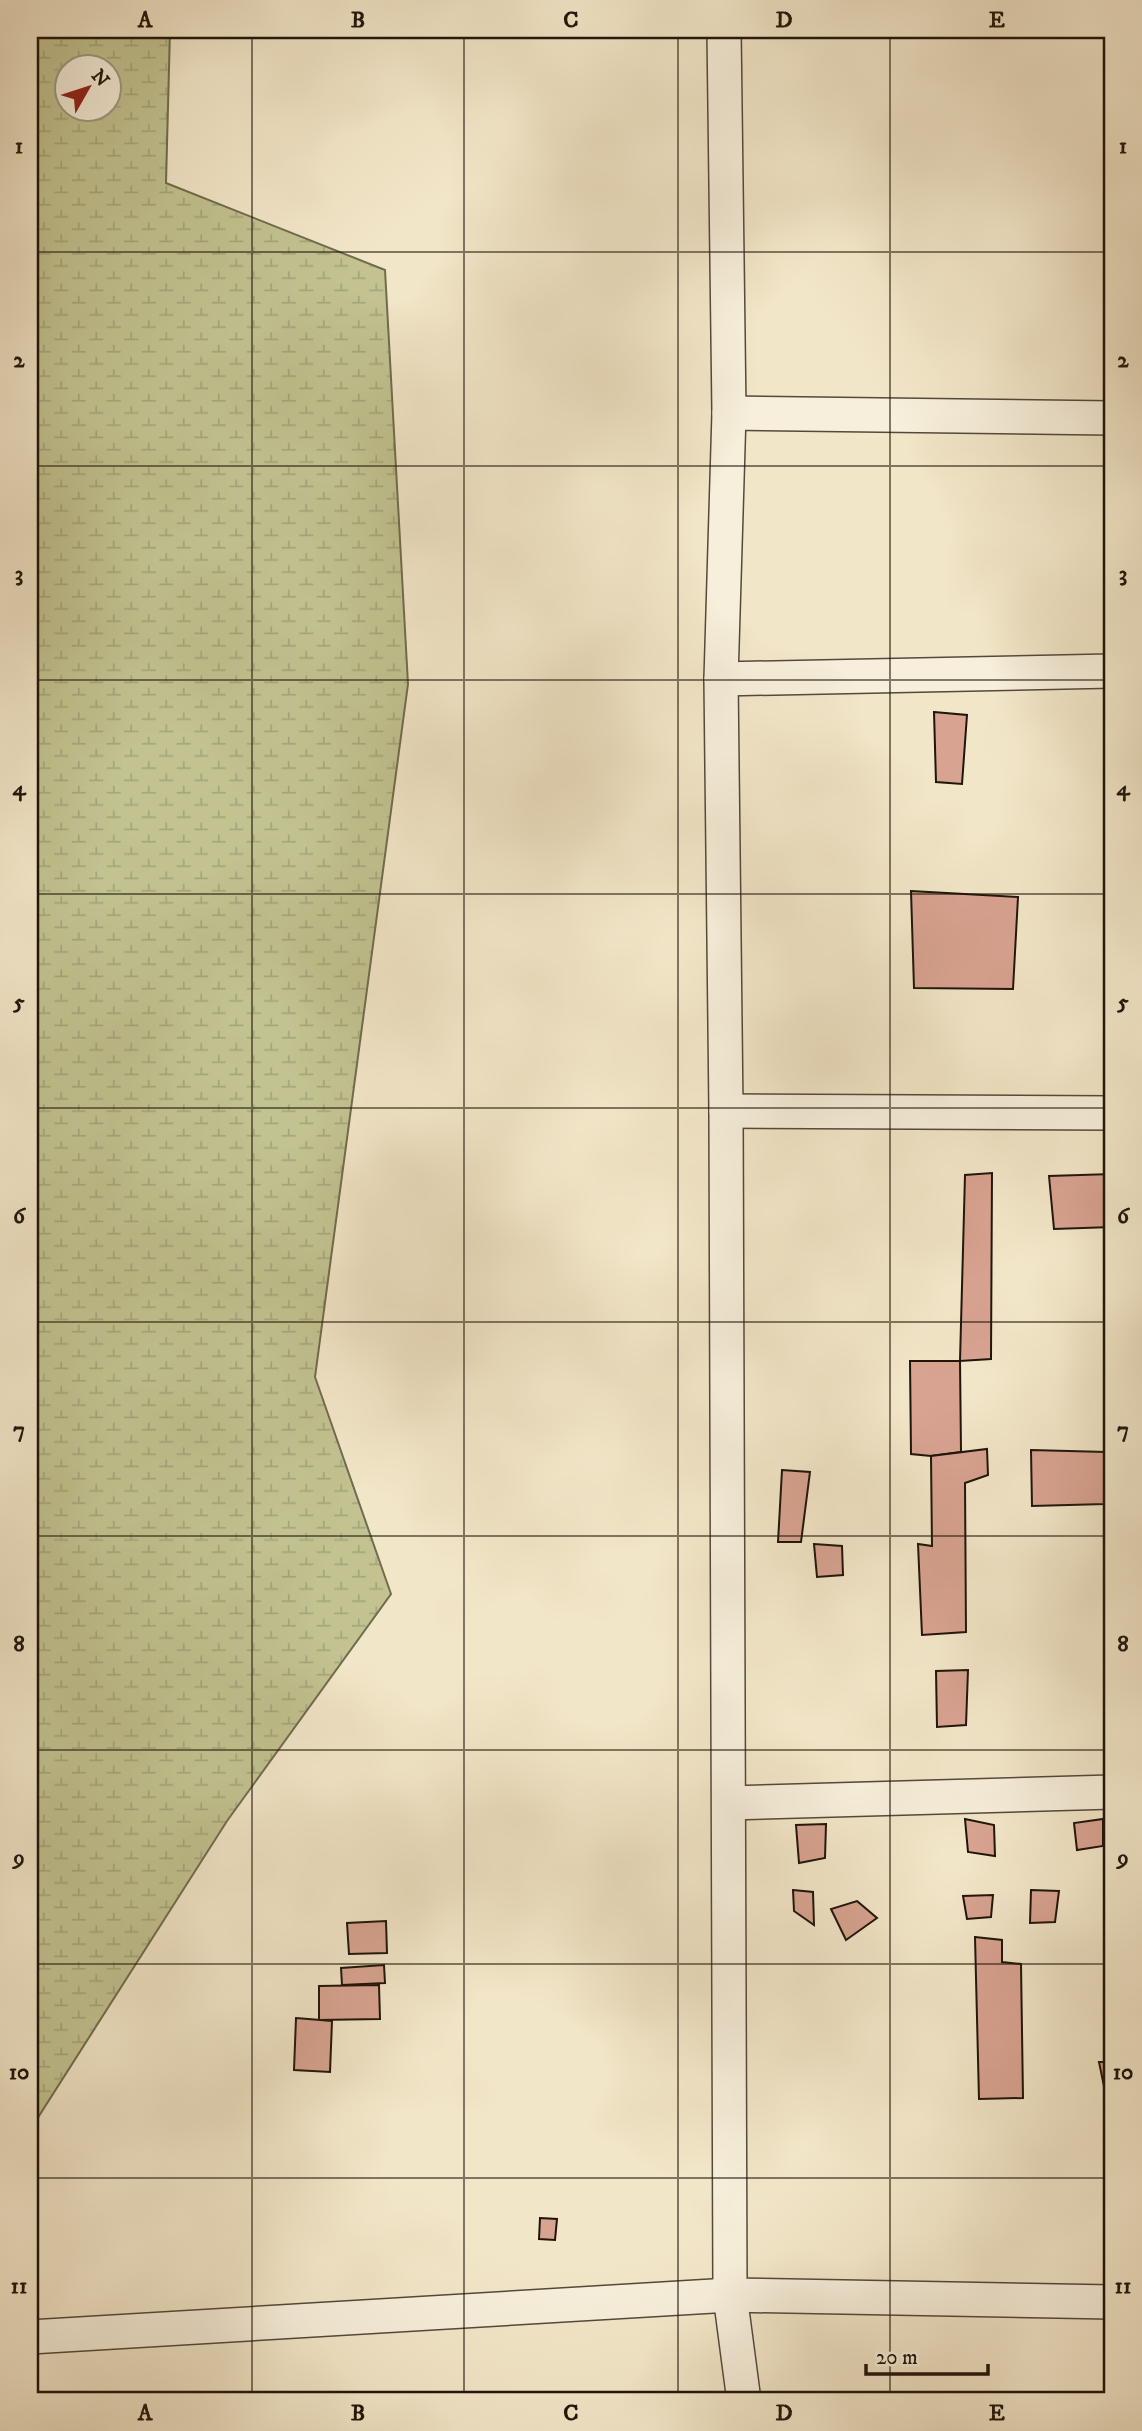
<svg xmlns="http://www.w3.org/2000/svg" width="1142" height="2431" font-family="'IM FELL DW Pica',serif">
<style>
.wetland{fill:url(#wetland-marsh);stroke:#706c4e;stroke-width:2;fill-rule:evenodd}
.building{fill:#d8a391;stroke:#1f150a;stroke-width:2}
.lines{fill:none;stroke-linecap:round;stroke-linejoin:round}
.minor-casing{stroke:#54493a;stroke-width:36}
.minor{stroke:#f7efdb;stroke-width:33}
.grid{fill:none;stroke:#1f150a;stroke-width:2;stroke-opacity:0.55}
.neatline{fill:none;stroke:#1f150a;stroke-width:2.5}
.grid-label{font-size:23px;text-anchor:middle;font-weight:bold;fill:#1f150a}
</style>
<defs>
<pattern id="wetland-marsh" width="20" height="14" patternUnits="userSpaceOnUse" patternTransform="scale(1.75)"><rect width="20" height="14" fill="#c2c391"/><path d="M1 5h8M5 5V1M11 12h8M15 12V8" fill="none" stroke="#a6a77c"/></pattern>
</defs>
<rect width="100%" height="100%" fill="#f2e6c8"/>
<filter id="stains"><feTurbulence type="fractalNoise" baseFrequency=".00286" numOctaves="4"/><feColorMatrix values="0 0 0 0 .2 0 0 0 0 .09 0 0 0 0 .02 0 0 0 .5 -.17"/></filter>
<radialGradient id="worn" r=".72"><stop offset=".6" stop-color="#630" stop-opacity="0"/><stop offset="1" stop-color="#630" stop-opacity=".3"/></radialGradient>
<!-- wetland -->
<path class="wetland" d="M30 30H170L166 183 385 270 408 684 315 1377 391 1594 227 1821 30 2130ZM66 66H108V108H66Z"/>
<!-- building -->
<g class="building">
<polygon points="934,712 967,715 962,784 936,782"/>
<polygon points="911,891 1018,897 1013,989 914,988"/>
<polygon points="992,1173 991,1359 960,1361 965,1175"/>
<polygon points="1112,1174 1112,1227 1054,1229 1049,1176"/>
<polygon points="910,1361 960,1361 961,1452 931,1456 911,1454"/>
<polygon points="987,1449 988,1475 965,1483 966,1632 922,1635 918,1544 932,1546 931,1456"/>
<polygon points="1031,1450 1106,1452 1105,1504 1032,1506"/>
<polygon points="782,1470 810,1472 801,1542 778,1542"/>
<polygon points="814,1544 842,1546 843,1575 817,1577"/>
<polygon points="968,1670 966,1725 937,1727 936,1671"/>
<polygon points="965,1819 994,1825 995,1856 968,1852"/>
<polygon points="1103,1819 1103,1846 1077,1850 1074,1823"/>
<polygon points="826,1824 825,1858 799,1863 796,1825"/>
<polygon points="793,1890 813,1892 814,1925 794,1911"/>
<polygon points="1031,1890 1059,1891 1055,1922 1030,1923"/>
<polygon points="993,1895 991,1917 967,1919 963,1896"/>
<polygon points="857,1901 877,1918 846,1940 831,1909"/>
<polygon points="386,1921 387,1953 349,1954 347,1923"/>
<polygon points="975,1937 1002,1940 1002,1962 1021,1964 1023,2098 979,2099"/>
<polygon points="384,1965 385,1983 342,1985 341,1968"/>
<polygon points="379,1985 380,2019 319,2020 319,1986"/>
<polygon points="296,2018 332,2021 330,2072 294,2070"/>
<polygon points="1099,2062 1112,2062 1112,2101 1107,2101"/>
<polygon points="540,2218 557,2219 555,2240 539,2239"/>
</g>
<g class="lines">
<defs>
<g id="minor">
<polyline points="724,30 729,413 721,679 726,1111 730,2295 744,2401"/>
<polyline points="729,413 1112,418"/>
<polyline points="721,679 1112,671"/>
<polyline points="726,1111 1112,1113"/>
<polyline points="729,1803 1112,1792"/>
<polyline points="30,2337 730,2295 1112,2302"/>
</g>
</defs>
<!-- minor casing -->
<use href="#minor" class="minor-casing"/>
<!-- minor -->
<use href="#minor" class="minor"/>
</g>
<!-- grid -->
<path class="grid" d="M252 30V2401M464 30V2401M678 30V2401M890 30V2401M30 252H1112M30 466H1112M30 680H1112M30 894H1112M30 1108H1112M30 1322H1112M30 1536H1112M30 1750H1112M30 1964H1112M30 2178H1112"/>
<!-- margin -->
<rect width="1142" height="2431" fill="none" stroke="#f2e6c8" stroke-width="77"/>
<!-- north arrow -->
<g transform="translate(88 88) rotate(51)"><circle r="33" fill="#f7efdb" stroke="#a19887" stroke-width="2"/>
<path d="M0-5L12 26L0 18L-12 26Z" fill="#8f2418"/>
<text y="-10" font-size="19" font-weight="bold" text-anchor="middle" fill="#1f150a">N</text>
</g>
<!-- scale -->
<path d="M866 2364v10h122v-10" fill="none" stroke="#1f150a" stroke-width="3.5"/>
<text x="876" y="2364" font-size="21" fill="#1f150a" stroke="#f7efdb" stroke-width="5" paint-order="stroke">20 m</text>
<rect x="38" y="38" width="1066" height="2354" class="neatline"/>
<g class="grid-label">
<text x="145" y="27">A</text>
<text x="358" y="27">B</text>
<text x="571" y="27">C</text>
<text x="784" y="27">D</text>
<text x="997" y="27">E</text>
<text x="19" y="153">1</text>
<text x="1123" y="153">1</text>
<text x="19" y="367">2</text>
<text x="1123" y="367">2</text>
<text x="19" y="581">3</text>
<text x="1123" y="581">3</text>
<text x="19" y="795">4</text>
<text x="1123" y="795">4</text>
<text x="19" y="1009">5</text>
<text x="1123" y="1009">5</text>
<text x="19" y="1223">6</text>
<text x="1123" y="1223">6</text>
<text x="19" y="1437">7</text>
<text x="1123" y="1437">7</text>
<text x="19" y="1651">8</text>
<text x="1123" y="1651">8</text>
<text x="19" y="1865">9</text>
<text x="1123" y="1865">9</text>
<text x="19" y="2079">10</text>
<text x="1123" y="2079">10</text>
<text x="19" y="2293">11</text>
<text x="1123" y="2293">11</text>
<text x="145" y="2420">A</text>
<text x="358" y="2420">B</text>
<text x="571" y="2420">C</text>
<text x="784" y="2420">D</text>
<text x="997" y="2420">E</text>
</g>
<rect width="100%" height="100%" filter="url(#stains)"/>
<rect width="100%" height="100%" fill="url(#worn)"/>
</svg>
